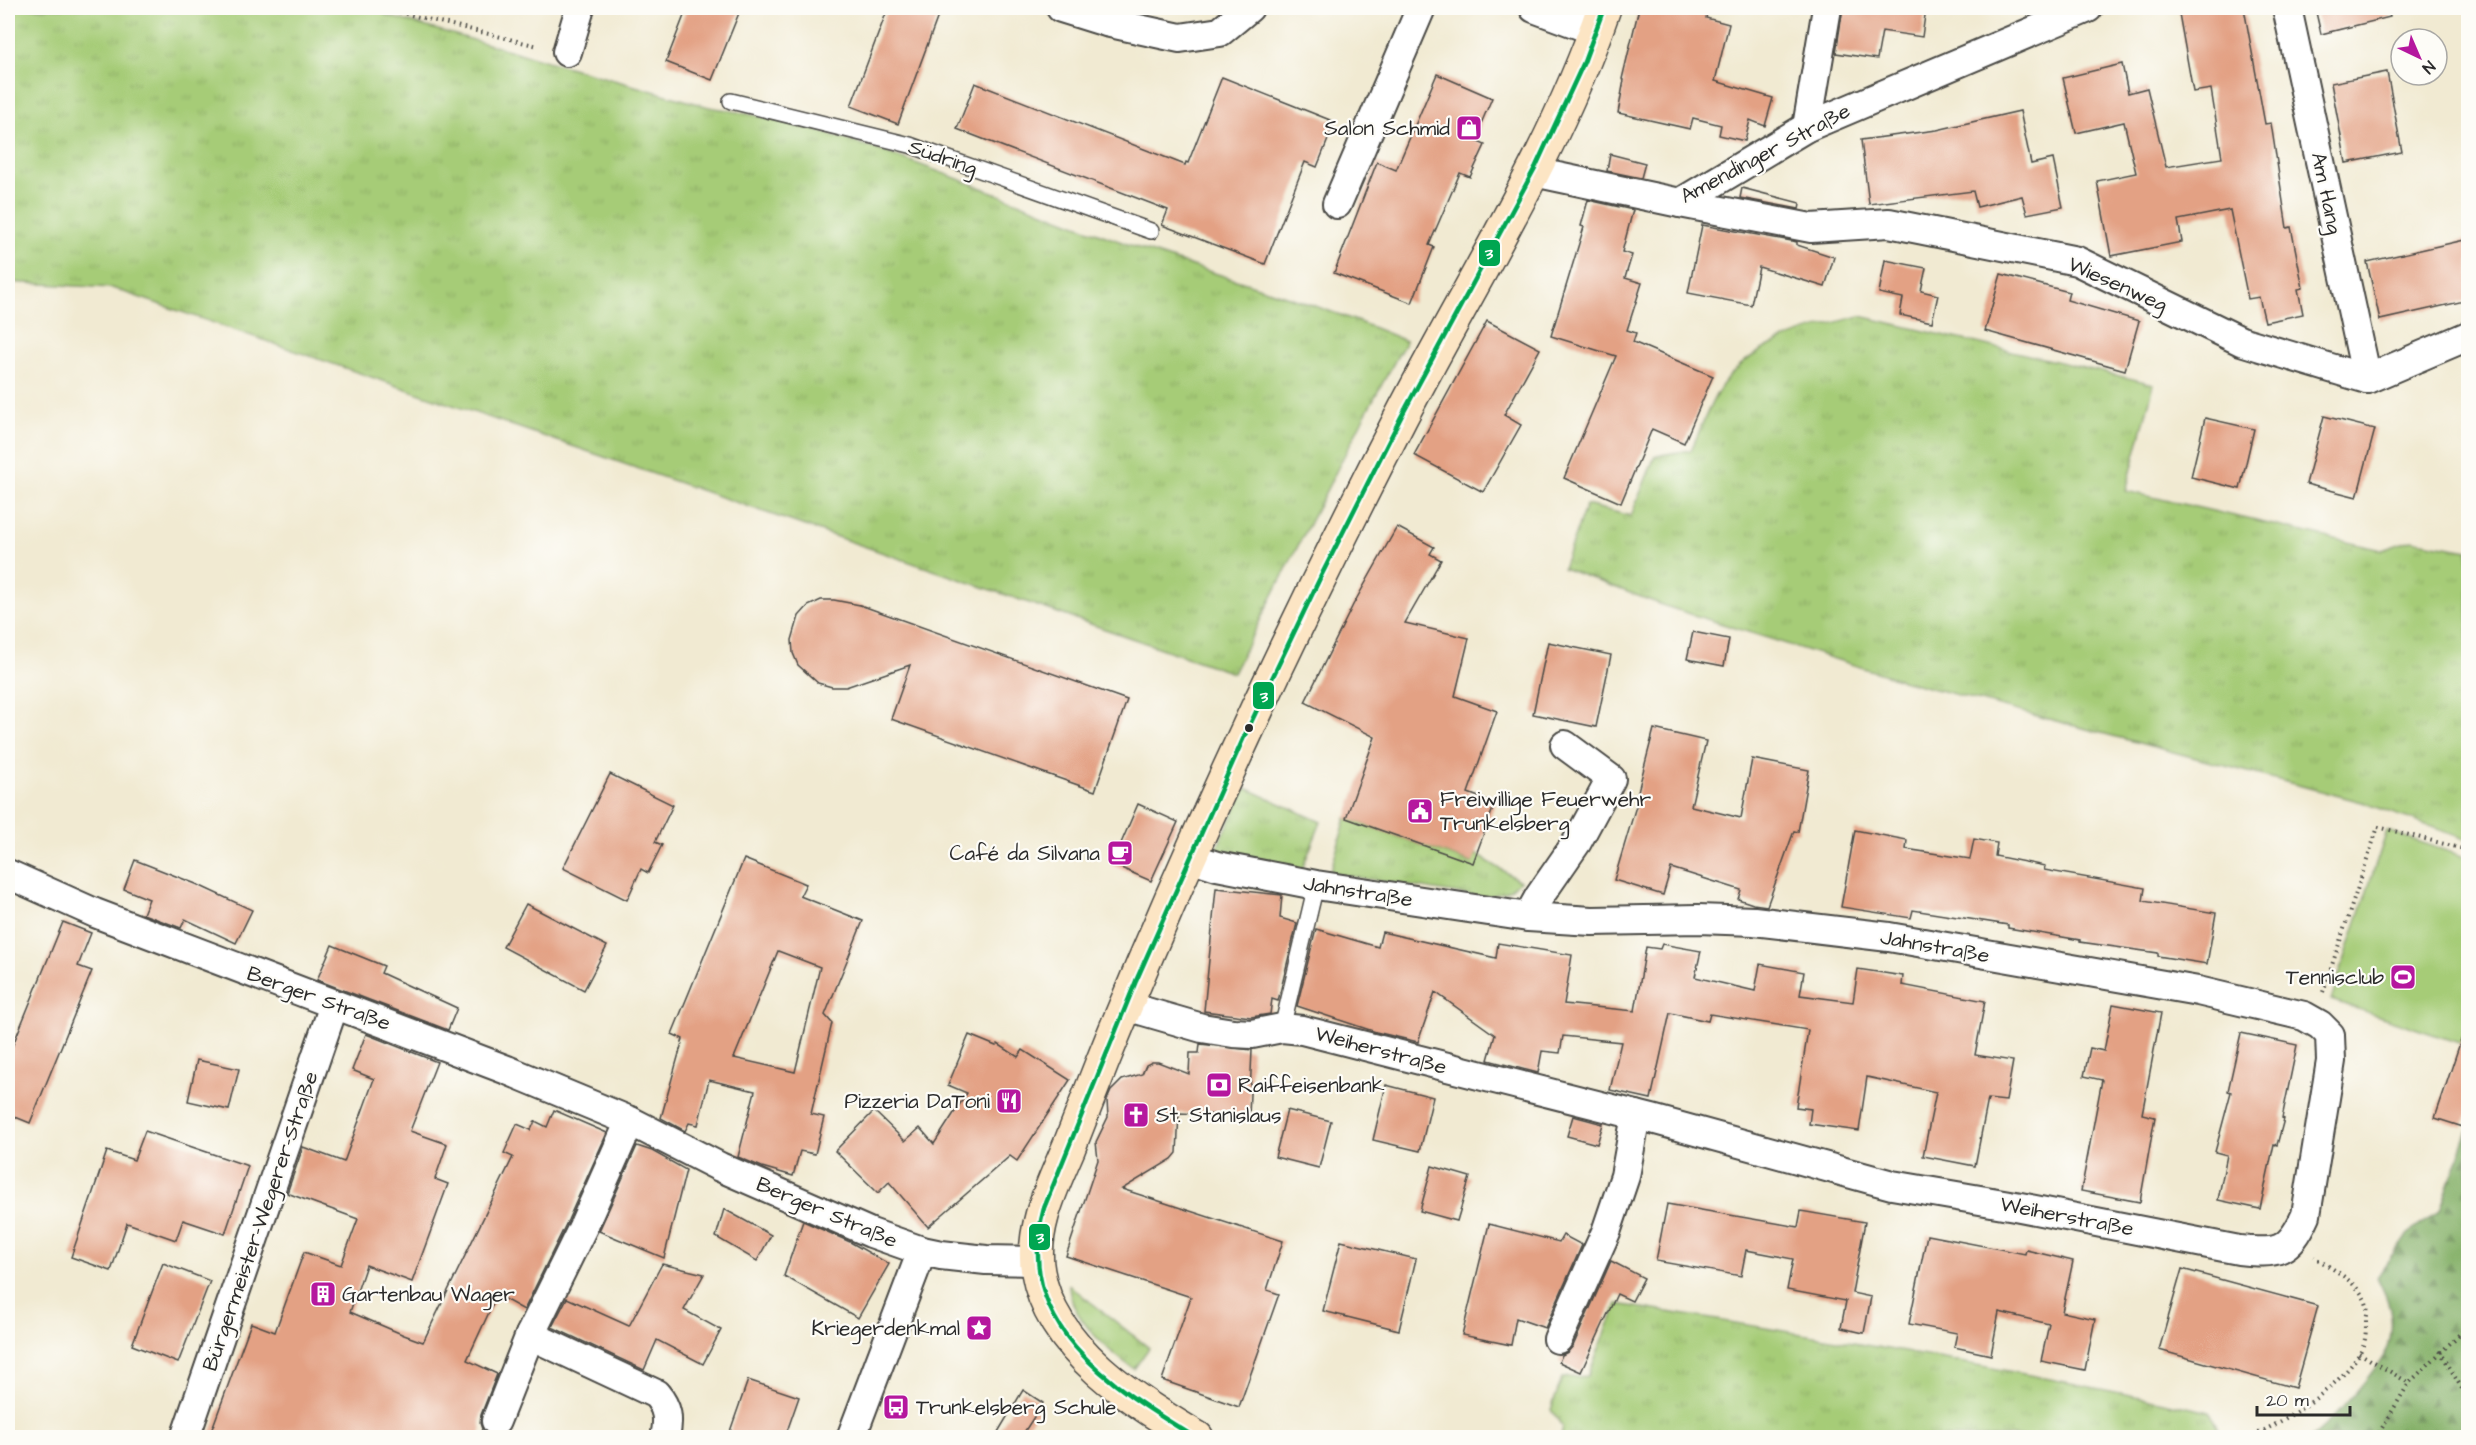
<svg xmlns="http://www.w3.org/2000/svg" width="2476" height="1445" font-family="'Architects Daughter',sans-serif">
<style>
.grass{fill:url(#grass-tufts);stroke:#687c51;stroke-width:1.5}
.forest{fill:url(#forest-firs);stroke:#586e4a;stroke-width:1.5}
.garden{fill:#a6cc77;stroke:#687c51;stroke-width:1.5}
.building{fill:#e3a184;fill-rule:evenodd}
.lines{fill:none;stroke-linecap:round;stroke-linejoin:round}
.lane-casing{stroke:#494844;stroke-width:18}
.street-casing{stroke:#494844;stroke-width:32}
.secondary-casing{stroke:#494844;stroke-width:36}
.path{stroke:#494844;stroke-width:4;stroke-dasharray:1.5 4.5;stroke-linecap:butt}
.lane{stroke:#fff;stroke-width:15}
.street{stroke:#fff;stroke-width:28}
.secondary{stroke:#fce5c4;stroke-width:33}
.bus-1-casing{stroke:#fdfcf7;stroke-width:9}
.bus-1{stroke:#00a651;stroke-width:4.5}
.bus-dot{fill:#2b2b2b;stroke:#fdfcf7;stroke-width:2}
.labels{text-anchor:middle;stroke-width:4.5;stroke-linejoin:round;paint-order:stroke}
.poi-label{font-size:21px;fill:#2b2b2b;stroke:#fdfcf7;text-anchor:end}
.street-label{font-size:21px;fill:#2b2b2b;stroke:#fdfcf7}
.line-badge{stroke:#fdfcf7;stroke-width:2}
.badge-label{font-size:16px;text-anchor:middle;font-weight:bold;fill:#fff}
</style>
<defs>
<pattern id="grass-tufts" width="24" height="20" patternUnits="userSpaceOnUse" patternTransform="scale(1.5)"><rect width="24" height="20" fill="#a6cc77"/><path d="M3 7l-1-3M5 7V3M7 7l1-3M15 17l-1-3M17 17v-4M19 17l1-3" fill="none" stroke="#8faf67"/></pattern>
<pattern id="forest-firs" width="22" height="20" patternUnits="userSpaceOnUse" patternTransform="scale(1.5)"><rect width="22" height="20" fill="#84b068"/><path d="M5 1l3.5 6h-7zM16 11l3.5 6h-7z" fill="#6c8f56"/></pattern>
</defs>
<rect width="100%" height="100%" fill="#fdfcf7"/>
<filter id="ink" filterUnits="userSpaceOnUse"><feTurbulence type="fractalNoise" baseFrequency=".0167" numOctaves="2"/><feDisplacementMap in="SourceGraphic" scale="12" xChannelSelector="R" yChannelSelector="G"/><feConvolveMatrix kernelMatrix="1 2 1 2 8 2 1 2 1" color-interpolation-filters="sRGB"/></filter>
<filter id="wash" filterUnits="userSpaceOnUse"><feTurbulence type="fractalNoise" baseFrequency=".008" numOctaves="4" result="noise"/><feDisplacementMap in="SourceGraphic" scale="24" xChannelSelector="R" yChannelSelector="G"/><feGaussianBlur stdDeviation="1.35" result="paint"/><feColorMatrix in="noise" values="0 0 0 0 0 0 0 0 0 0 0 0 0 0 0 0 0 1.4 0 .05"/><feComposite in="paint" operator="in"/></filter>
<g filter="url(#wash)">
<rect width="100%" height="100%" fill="#f1ead2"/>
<!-- grass -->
<g class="grass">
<path d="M8 8H388L385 15 709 107C861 130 1000 199 1144 250 1232 280 1321 304 1406 341L1367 411 1233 673 112 288 8 282Z"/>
<path d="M1860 316 2154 384 2126 491 2382 550 2411 540 2468 550V840L2362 802 1905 681 1668 607 1563 568 1586 505 1631 516 1655 456 1691 450C1701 429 1709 403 1723 384 1754 341 1812 329 1860 316Z"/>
<polygon points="1246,788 1321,822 1299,877 1212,858"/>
<path d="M1346 818 1472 863 1476 854 1520 881C1508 894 1495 895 1478 897L1330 873Z"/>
<path d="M1069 1285 1149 1348 1134 1369C1109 1352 1069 1317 1069 1285Z"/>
<path d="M1617 1304C1815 1335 2014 1369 2210 1412L2221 1437H1560L1562 1426 1551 1410 1562 1378 1588 1376Z"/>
</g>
<!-- forest -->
<path class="forest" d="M2468 1130V1437H2311C2329 1426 2387 1360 2390 1340 2395 1314 2388 1299 2377 1277L2407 1235 2440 1210Z"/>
<!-- garden -->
<polygon class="garden" points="2387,831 2468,858 2468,1046 2331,1000"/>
<g id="blocks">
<!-- building -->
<g class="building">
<polygon points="687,8 741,8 712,80 666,62"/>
<polygon points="888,8 941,8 898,124 851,106"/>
<polygon points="1639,8 1708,8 1706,18 1729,24 1715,81 1773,98 1765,126 1750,120 1745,141 1719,135 1721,125 1693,118 1690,129 1618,113 1624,80 1622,79"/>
<polygon points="1843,8 1926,8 1922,37 1882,31 1877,59 1836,53"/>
<polygon points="2178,8 2244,8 2265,124 2271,123 2287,228 2291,227 2303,288 2298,289 2303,314 2265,322 2259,297 2248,299 2230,210 2178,220 2182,242 2111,256 2097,181 2136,173 2124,122 2076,133 2063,78 2122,64 2128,93 2147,88 2166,167 2222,158 2211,89 2193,92"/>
<polygon points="2315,8 2388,8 2390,17 2321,34"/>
<polygon points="2387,72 2402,152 2346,163 2331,83"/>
<polygon points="1437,74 1492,98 1474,140 1485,145 1470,177 1460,173 1429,245 1434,247 1412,303 1334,273 1377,162 1396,170"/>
<polygon points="1222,77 1335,122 1317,167 1305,162 1265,264 1162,225 1168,210 957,129 975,83 1185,165 1186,162 1188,163"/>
<polygon points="2020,111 2031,164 2053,159 2063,207 2027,214 2022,196 1977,207 1973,191 1869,204 1861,140 1937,130"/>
<polygon points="1610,154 1645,163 1641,178 1607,171"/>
<polygon points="1742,188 1800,203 1799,209 1740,198"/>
<polygon points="1588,200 1633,210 1622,252 1632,255 1625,278 1642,283 1627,330 1636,333 1633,342 1713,376 1684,443 1652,429 1621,503 1564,478 1616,356 1551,336 1584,227 1581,226"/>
<polygon points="1702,225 1797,242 1797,245 1834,257 1825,287 1759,267 1751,305 1688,293"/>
<polygon points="2469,239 2469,300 2380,320 2367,262"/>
<polygon points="1885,260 1926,268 1921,291 1938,295 1932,322 1900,315 1903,298 1879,293"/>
<polygon points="2001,274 2069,292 2067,300 2139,321 2125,370 1985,331"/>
<polygon points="1487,321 1540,349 1504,415 1521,425 1483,492 1414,455"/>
<polygon points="2324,416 2375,429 2357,497 2306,484"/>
<polygon points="2205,418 2254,429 2240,489 2191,477"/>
<polygon points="1397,527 1434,547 1430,554 1441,560 1405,623 1469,638 1455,696 1497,711 1468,793 1495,803 1473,863 1346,818 1375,737 1305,702 1353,605"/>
<polygon points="821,600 834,600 860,605 1127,700 1095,791 891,719 910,665 846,687 832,687 818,683 798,665 793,653 792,640 799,616 808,606"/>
<polygon points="1693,632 1729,639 1724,666 1687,659"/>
<polygon points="1548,642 1611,655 1596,727 1533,714"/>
<polygon points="1654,729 1706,741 1691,806 1741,818 1752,759 1809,770 1798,832 1794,831 1767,906 1753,904 1738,899 1741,890 1671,868 1663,895 1614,880 1639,796 1637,795"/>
<polygon points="610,774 673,805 655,842 662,845 648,873 641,869 627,900 563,868"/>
<polygon points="1138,804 1178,822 1151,881 1112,864"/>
<polygon points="1855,830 1907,840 1906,849 1970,859 1974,839 1997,843 1995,856 2045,866 2044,870 2145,888 2143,901 2216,913 2207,964 2158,956 2158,953 2080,942 2080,940 2008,928 2008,925 1913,910 1911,918 1841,907"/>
<path d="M744 859 806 884 800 896 863 921 825 1015 832 1023 811 1114 824 1117 815 1154 800 1151 793 1176 762 1167 738 1157 755 1091 709 1080 698 1125 689 1123 685 1131 661 1118 683 1039 672 1034ZM778 951 820 967 795 1072 734 1058Z"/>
<polygon points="135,860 196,884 252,910 236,943 185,919 181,928 143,914 149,899 124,889"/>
<polygon points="1216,888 1282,895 1280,918 1297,923 1278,1001 1272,999 1270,1014 1251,1017 1204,1011"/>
<polygon points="526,904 607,946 584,990 503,947"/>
<polygon points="63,922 91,933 78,966 92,971 30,1123 8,1114 8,1057"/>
<polygon points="1316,929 1378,947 1382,932 1496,958 1498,943 1572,955 1564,1004 1635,1011 1646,947 1660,949 1662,944 1701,951 1695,977 1755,991 1760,964 1804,972 1800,995 1853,1002 1858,969 1903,976 1902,985 1985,1001 1975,1055 2013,1061 2006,1101 1988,1099 1975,1166 1923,1156 1936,1092 1867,1077 1859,1131 1809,1124 1811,1109 1796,1107 1808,1030 1710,1014 1708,1021 1670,1013 1651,1099 1610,1090 1621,1042 1563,1036 1560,1053 1542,1051 1538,1073 1488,1060 1495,1035 1435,992 1418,1042 1376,1032 1297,1006"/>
<polygon points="332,945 384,966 381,973 457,1008 448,1030 317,980"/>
<polygon points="2113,1004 2161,1013 2142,1114 2155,1117 2140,1202 2081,1191 2102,1080 2084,1076 2090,1048 2104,1051"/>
<polygon points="2464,1031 2469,1032 2469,1110 2463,1127 2435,1118"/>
<polygon points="2241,1033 2297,1045 2282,1118 2284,1119 2277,1145 2274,1144 2260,1209 2218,1200 2227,1155 2215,1152 2231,1092 2228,1091"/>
<polygon points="366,1034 437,1062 410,1131 447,1144 435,1179 448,1184 412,1282 366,1265 350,1312 404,1335 423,1342 513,1157 504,1153 517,1124 531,1130 535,1121 547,1127 554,1110 607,1133 568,1220 524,1310 497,1295 467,1360 497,1374 481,1415 480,1423 482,1429 479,1437 209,1437 251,1323 275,1332 304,1252 341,1265 358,1219 287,1193 303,1147 344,1162 374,1079 352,1070"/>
<polygon points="969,1035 996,1046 998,1044 1018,1057 1023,1050 1070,1080 1017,1161 1010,1156 928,1227 889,1182 878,1193 835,1151 874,1111 905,1141 920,1128 934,1144 967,1093 948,1085"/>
<polygon points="1200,1044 1252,1050 1249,1116 1179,1113 1177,1153 1172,1159 1122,1189 1283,1241 1267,1290 1279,1294 1239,1407 1162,1380 1191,1297 1066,1256 1098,1160 1096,1142 1108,1117 1107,1100 1111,1091 1122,1080 1142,1074 1146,1065 1152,1062 1158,1062 1189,1074 1190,1053 1199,1053"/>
<polygon points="197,1060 239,1069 229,1110 188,1101"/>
<polygon points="1386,1085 1433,1097 1420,1151 1373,1140"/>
<polygon points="1287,1110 1331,1121 1319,1168 1275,1157"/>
<polygon points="1573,1116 1603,1124 1597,1144 1567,1136"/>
<polygon points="145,1131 248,1166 225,1234 183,1220 176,1240 127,1223 111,1271 71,1257 107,1151 134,1160"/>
<polygon points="637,1146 652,1151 686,1170 664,1258 599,1231"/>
<polygon points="1432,1166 1470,1177 1457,1221 1420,1211"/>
<polygon points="1667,1204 1798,1227 1801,1211 1865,1222 1852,1293 1871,1297 1864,1333 1841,1328 1846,1301 1787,1290 1793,1259 1746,1250 1741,1276 1656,1261"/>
<polygon points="724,1209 771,1235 757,1261 716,1237"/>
<polygon points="803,1221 850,1242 889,1264 858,1318 784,1276"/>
<polygon points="1489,1224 1559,1242 1563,1235 1582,1245 1545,1328 1516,1318 1511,1345 1462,1335"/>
<polygon points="1927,1235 2025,1254 2026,1250 2073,1261 2062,1312 2095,1319 2085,1370 2041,1361 2049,1324 1999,1312 1991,1355 1954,1347 1957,1333 1909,1324"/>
<polygon points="1341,1241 1416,1259 1399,1330 1323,1311"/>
<polygon points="1611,1261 1644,1278 1632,1301 1617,1294 1581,1372 1559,1362 1562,1355 1568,1352 1573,1346"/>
<polygon points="163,1263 210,1281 178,1363 132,1345"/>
<polygon points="662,1264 704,1274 684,1310 721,1330 703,1364 657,1340 644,1370 552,1327 567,1298 629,1326"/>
<polygon points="2182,1269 2318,1306 2295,1388 2159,1350"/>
<polygon points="748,1380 799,1397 785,1437 728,1437"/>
<polygon points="1023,1390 1043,1403 1021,1437 995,1437"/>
</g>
</g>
</g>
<g filter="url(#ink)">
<use href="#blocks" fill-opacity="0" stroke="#494844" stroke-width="1.5"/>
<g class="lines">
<defs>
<g id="lane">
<polyline points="731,101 910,145 1151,231"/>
<polyline points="1282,1028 1316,885"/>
</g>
<g id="street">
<polyline points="1061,8 1106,22 1180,38 1220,32 1249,8"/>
<polyline points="1534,8 1596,31"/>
<polyline points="2287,8 2367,379"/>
<polyline points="567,52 580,8"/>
<polyline points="1807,127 1827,8"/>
<polyline points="1534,172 1680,203 1807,127 2088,8"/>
<polyline points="1680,203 1811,228 1889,223 2077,261 2241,341 2367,379 2468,336"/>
<polyline points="1337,204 1421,8"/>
<polyline points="8,874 95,913 507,1070 630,1121 720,1167 871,1233 922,1251 941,1255 986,1260 1036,1261"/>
<polyline points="1528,917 1539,897 1577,842 1611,779 1565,745"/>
<path d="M1126 1006 1202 1028 1233 1033 1252 1034 1282 1028 1302 1030 1652 1119 1892 1185 2015 1206 2239 1250C2277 1254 2289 1253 2306 1215L2331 1061 2330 1035 2320 1025 2304 1016 2198 991 1889 937 1754 921 1698 919 1592 921 1528 917 1316 885 1217 866 1189 857"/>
<path d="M530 1335 656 1394C668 1408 669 1419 665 1438"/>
<polyline points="1558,1339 1606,1232 1625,1176 1636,1115"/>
<polyline points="496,1421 530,1335 583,1227 630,1121"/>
<polyline points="185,1438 334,1005"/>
<polyline points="851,1438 922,1251"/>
</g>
<path id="secondary" d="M1197 1438C1135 1401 1051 1350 1038 1272 1030 1229 1053 1185 1069 1147 1080 1119 1091 1091 1102 1063 1191 843 1292 628 1401 417 1471 282 1554 153 1604 8"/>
</defs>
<!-- lane casing -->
<use href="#lane" class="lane-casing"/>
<!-- street casing -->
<use href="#street" class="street-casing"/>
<!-- secondary casing -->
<use href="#secondary" class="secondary-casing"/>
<!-- path -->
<g class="path">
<polyline points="382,8 538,46"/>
<polyline points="2323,992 2378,827 2468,850"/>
<polyline points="2440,1351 2468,1399"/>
<polyline points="2359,1353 2409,1383"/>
<path d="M2248 1438C2284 1422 2351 1382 2364 1343 2366 1336 2366 1327 2366 1320 2367 1316 2368 1310 2367 1306 2362 1284 2331 1268 2314 1257"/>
<polyline points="2376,1438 2409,1383 2468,1326"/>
</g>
<!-- lane -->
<use href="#lane" class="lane"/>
<!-- street -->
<use href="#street" class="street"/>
<!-- secondary -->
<use href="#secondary" class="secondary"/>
<defs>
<path id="bus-1" d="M1196 1438C1109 1385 1012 1325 1044 1208L1136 981 1244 737 1321 576 1401 417 1536 166 1584 62 1604 8"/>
</defs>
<!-- bus-1 casing -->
<use href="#bus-1" class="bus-1-casing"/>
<!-- bus-1 -->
<use href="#bus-1" class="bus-1"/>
</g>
</g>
<!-- icons -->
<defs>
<symbol id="shop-square" viewBox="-11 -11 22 22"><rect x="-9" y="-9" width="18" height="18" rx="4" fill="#b5179e" stroke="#fdfcf7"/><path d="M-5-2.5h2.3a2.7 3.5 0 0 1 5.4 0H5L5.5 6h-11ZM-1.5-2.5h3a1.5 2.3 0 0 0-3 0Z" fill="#fff"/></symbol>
<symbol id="civic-square" viewBox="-11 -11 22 22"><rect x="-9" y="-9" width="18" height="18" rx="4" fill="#b5179e" stroke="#fdfcf7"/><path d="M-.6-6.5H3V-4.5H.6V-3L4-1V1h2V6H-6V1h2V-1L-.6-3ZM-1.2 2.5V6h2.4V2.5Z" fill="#fff"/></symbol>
<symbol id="cafe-square" viewBox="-11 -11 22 22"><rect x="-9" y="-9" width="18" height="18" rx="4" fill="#b5179e" stroke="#fdfcf7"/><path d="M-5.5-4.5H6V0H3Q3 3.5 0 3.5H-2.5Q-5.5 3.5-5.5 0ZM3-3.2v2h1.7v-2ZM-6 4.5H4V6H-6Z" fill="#fff"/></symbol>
<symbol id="stadium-square" viewBox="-11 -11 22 22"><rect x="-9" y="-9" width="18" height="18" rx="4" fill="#b5179e" stroke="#fdfcf7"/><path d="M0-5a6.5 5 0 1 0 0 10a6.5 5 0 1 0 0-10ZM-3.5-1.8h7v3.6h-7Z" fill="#fff"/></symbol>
<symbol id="bank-square" viewBox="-11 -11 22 22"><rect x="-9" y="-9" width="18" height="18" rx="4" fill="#b5179e" stroke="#fdfcf7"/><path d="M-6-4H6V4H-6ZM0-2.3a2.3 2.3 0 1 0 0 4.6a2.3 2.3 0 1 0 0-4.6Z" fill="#fff"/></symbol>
<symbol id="restaurant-square" viewBox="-11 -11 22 22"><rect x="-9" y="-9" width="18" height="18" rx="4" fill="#b5179e" stroke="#fdfcf7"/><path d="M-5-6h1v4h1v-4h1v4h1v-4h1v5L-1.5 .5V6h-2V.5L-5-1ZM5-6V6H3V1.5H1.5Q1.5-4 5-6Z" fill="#fff"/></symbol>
<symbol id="church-square" viewBox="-11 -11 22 22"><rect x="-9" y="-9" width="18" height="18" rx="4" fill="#b5179e" stroke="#fdfcf7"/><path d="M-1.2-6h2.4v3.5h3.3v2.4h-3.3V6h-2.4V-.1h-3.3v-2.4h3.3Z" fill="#fff"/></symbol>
<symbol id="building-square" viewBox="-11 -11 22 22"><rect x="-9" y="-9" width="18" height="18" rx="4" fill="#b5179e" stroke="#fdfcf7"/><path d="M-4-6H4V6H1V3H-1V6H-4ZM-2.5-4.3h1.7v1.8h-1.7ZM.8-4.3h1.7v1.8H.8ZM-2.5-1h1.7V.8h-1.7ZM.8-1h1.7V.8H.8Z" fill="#fff"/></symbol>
<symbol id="sight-square" viewBox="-11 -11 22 22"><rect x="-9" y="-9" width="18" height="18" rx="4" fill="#b5179e" stroke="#fdfcf7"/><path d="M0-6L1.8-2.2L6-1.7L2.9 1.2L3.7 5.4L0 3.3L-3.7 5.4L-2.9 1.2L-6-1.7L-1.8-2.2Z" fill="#fff"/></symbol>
<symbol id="bus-square" viewBox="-11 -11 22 22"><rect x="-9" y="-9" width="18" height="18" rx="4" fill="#b5179e" stroke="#fdfcf7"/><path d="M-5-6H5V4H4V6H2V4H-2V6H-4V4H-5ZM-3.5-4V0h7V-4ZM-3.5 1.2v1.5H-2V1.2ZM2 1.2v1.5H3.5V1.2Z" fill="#fff"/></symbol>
</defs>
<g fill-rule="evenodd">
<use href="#shop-square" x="1454" y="113" width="30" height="30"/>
<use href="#civic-square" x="1405" y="796" width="30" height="30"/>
<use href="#cafe-square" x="1105" y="838" width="30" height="30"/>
<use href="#stadium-square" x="2388" y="962" width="30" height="30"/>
<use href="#bank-square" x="1204" y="1070" width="30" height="30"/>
<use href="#restaurant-square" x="994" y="1086" width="30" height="30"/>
<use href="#church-square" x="1121" y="1100" width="30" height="30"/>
<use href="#building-square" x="308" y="1279" width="30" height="30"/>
<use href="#sight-square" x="964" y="1313" width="30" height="30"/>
<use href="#bus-square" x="881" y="1392" width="30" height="30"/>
</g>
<!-- markers -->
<circle class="bus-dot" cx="1249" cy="728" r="5"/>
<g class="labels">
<!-- poi labels -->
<g class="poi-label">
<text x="1450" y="135">Salon Schmid</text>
<text x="1440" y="806" text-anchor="start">Freiwillige Feuerwehr<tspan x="1440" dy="24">Trunkelsberg</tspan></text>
<text x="1100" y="860">Café da Silvana</text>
<text x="2384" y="984">Tennisclub</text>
<text x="1238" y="1092" text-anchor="start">Raiffeisenbank</text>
<text x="990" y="1108">Pizzeria DaToni</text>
<text x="1156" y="1122" text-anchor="start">St. Stanislaus</text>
<text x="342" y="1301" text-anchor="start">Gartenbau Wager</text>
<text x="960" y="1335">Kriegerdenkmal</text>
<text x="916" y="1414" text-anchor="start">Trunkelsberg Schule</text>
</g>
<!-- street labels -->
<g class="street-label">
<text transform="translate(1765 153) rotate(-28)" y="7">Amendinger Straße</text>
<text transform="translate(943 157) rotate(19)" y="7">Südring</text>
<text transform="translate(2327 193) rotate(78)" y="7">Am Hang</text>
<text transform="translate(2118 284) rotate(24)" y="7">Wiesenweg</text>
<text transform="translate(1358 891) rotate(9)" y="7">Jahnstraße</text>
<text transform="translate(1935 946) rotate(10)" y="7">Jahnstraße</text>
<text transform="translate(319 998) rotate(20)" y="7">Berger Straße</text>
<text transform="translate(1381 1050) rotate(15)" y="7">Weiherstraße</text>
<text transform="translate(827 1212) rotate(23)" y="7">Berger Straße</text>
<text transform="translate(2067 1216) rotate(11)" y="7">Weiherstraße</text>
<text transform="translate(260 1221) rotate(-71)" y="7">Bürgermeister-Wegerer-Straße</text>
</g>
</g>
<g class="line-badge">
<rect x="1478" y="239" width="23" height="28" rx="6" fill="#00a651"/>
<rect x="1252" y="681" width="23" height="29" rx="6" fill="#00a651"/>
<rect x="1028" y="1223" width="23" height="28" rx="6" fill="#00a651"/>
</g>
<g class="badge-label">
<text x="1489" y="259">3</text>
<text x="1264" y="702">3</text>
<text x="1040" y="1243">3</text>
</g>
<!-- margin -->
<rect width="2476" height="1445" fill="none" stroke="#fdfcf7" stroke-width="30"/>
<!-- north arrow -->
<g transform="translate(2419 57) rotate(136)"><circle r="28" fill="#fdfcf7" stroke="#a9a8a5" stroke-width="1.5"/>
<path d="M0-4.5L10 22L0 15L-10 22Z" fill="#b5179e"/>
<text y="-9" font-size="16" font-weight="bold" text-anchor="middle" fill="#2b2b2b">N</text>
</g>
<!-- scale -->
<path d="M2257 1406v9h93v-9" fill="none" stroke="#2b2b2b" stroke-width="3"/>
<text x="2266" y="1406" font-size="18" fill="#2b2b2b" stroke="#fdfcf7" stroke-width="4.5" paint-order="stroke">20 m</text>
</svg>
